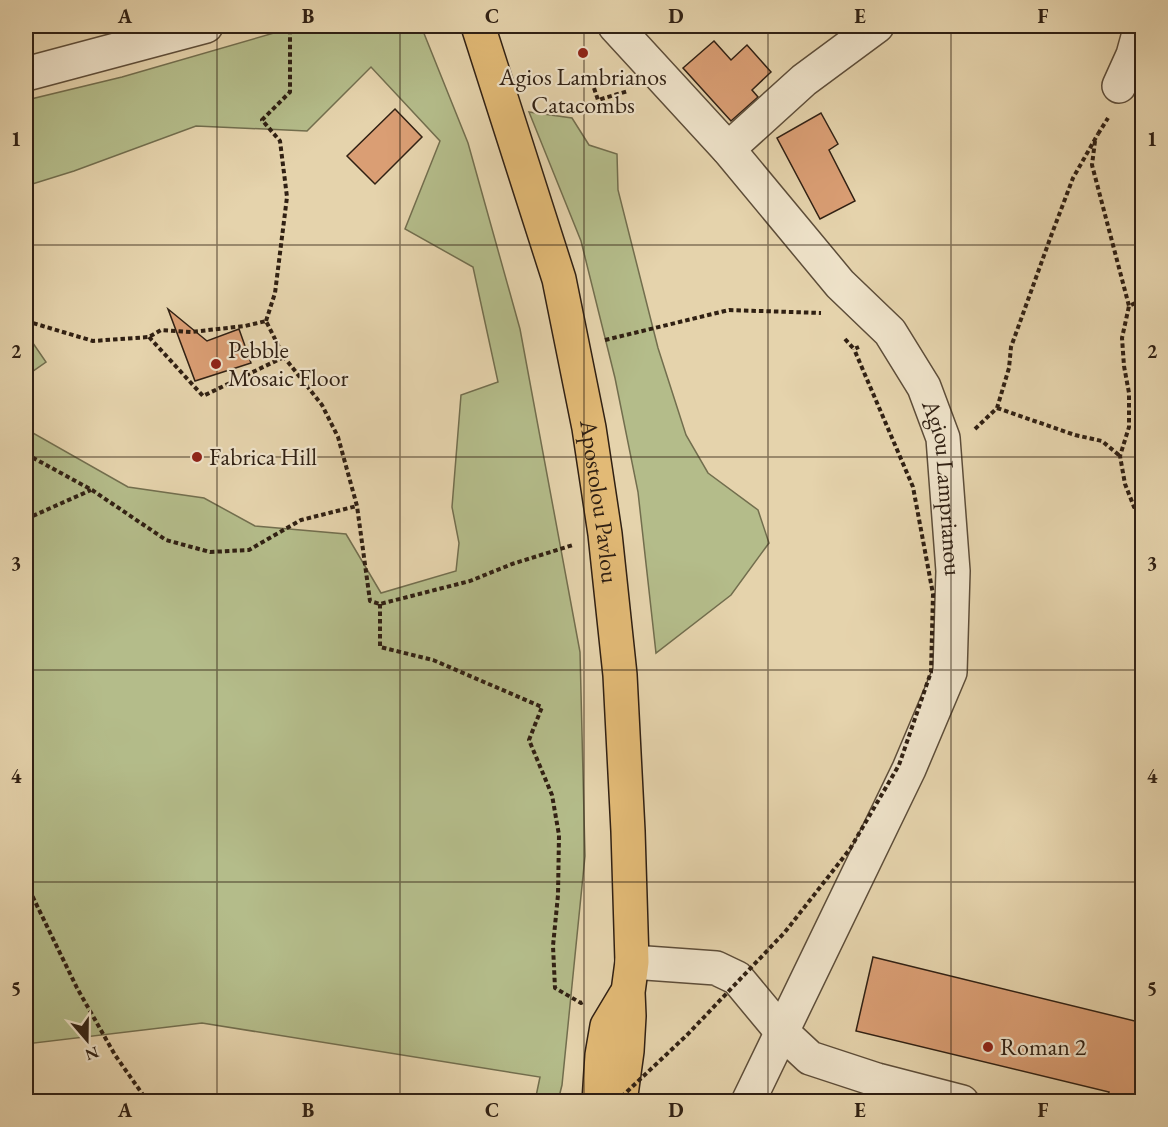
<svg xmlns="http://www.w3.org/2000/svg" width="1168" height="1127" font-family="'EB Garamond',serif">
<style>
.green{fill:#b4bc8a;stroke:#726e4e;stroke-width:1.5}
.building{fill:#da9e74;stroke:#302013;stroke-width:1.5}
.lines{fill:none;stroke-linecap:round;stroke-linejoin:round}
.minor-casing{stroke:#5d4d39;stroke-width:36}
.major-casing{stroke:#302013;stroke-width:36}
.path{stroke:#302013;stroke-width:4;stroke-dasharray:4.5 3;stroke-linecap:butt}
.minor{stroke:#eee2c9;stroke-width:33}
.major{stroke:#e2ba76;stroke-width:33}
.path-bridge{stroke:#302013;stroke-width:4;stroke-dasharray:4.5 3;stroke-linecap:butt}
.grid{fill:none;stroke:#302013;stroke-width:1.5;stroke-opacity:0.55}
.poi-dot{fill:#8f2418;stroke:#eee2c9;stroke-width:2}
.labels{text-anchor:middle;stroke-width:4.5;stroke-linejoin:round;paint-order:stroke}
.poi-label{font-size:24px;fill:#302013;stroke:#eee2c9;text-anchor:start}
.street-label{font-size:24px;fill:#302013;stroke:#eee2c9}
.neatline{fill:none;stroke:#302013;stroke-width:2}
.grid-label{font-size:20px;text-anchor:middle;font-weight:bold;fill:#302013}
</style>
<rect width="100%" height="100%" fill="#e5d3ac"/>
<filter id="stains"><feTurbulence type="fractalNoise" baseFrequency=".00333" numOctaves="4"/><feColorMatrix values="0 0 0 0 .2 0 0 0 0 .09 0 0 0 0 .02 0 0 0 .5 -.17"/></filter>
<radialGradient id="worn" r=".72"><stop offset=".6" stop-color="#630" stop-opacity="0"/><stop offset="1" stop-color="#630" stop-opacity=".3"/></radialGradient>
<!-- green -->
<g class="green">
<polygon points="298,26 421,26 468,143 520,329 580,652 585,856 562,1085 558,1101 535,1101 540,1077 202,1023 26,1044 26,429 128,487 204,498 255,526 346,534 381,593 456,571 459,543 452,507 461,395 498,382 473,267 405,229 440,141 371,67 307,131 196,126 74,171 26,186 26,104 31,99 122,77"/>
<polygon points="529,112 572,118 589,145 617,154 618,190 658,348 686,435 708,473 758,510 769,543 731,595 656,653 638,492 615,378 581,241"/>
<polygon points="26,333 46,362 26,376"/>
</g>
<!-- building -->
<g class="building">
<polygon points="714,41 731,60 747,45 771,72 752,90 758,97 731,121 683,68"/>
<polygon points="395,109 422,137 375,184 347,156"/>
<polygon points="821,113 838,144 829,150 855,201 820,219 777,138"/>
<polygon points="168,309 207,341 239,329 251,363 195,381"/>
<polygon points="873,957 1143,1023 1143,1101 1125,1101 1107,1097 1109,1092 856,1031"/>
</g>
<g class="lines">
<defs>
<g id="minor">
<path id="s1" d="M615 26 728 149 840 284 890 332 924 387 943 438 953 571 950 672 909 769 748 1102"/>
<polyline points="26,74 206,26"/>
<polyline points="1119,86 1133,55 1141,26"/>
<polyline points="728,149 804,80 877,26"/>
<polyline points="632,962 716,968 737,978 781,1031 810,1058 877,1080 962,1102"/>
</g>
<g id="major">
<path id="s2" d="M478 26 559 279 589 428 605 534 620 675 628 831 632 962 628 992 629 1016 627 1051 620 1102"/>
<polyline points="599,1102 602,1055 607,1026 625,996"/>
</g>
</defs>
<!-- minor casing -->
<use href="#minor" class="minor-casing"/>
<!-- major casing -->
<use href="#major" class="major-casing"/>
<!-- path -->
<g class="path">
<polyline points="594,88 598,100 628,91"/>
<polyline points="1098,134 1108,118"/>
<polyline points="1095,141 1092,165 1129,306"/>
<polyline points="1142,300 1129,306 1122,338 1124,366 1129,393 1129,427 1120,456 1125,484 1134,507 1142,503"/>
<polyline points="26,321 93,341 149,337 161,330 191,332 245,326 266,321 284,357 322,405 338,437 357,506 370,601 380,604 470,581 512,564 573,545"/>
<polyline points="266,321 275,293 287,197 280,141 262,120 290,92 290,26"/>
<polyline points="149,337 203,396 284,357"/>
<polyline points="845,339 854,349 859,347"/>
<polyline points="605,340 729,310 821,313"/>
<polyline points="997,408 1075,435 1102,441 1120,456"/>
<polyline points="975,429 997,408 1009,368 1011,347 1051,236 1073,178 1098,134"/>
<polyline points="26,454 92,490 166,540 210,552 249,550 301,520 357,506"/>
<polyline points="26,519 91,490"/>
<polyline points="380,604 380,647 433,660 542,707 529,740 552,795 559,835 558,895 553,946 555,988 581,1003 583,1002"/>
<polyline points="26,883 77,988 115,1055 148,1102"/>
</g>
<!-- minor -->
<use href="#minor" class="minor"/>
<!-- major -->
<use href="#major" class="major"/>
<!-- path-bridge -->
<polyline class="path-bridge" points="616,1102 687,1035 785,932 850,849 899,765 931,672 933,594 913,487 854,349"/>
</g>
<!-- grid -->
<path class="grid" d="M217 26V1102M400 26V1102M584 26V1102M768 26V1102M951 26V1102M26 245H1142M26 457H1142M26 670H1142M26 882H1142"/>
<!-- markers -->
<g class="poi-dot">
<circle cx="583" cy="53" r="6"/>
<circle cx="216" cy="364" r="6"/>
<circle cx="197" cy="457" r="6"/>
<circle cx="988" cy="1047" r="6"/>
</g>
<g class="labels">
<!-- poi labels -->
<g class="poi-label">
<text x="583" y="85" text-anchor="middle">Agios Lambrianos<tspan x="583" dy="28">Catacombs</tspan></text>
<text x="228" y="358">Pebble<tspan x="228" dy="28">Mosaic Floor</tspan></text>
<text x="209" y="465">Fabrica Hill</text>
<text x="1000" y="1055">Roman 2</text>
</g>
<!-- street labels -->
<g class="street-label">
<text dy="8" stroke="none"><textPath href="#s1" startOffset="580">Agiou Lamprianou</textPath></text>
<text dy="8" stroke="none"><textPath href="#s2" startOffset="492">Apostolou Pavlou</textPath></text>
</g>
</g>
<!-- margin -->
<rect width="1168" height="1127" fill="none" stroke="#e5d3ac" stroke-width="66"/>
<!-- north arrow -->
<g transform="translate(87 1040) rotate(160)" stroke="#eee2c9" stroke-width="4.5" paint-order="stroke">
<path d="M0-4.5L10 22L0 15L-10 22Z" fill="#302013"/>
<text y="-9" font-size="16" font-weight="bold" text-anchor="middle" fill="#302013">N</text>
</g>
<rect x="33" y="33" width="1102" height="1061" class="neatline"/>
<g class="grid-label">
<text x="125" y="23">A</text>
<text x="308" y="23">B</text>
<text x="492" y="23">C</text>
<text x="676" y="23">D</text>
<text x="860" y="23">E</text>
<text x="1043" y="23">F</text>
<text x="16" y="146">1</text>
<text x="1152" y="146">1</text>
<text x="16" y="358">2</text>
<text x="1152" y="358">2</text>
<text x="16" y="570">3</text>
<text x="1152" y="570">3</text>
<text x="16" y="783">4</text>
<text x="1152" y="783">4</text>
<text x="16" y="995">5</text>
<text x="1152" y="995">5</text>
<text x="125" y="1117">A</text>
<text x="308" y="1117">B</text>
<text x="492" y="1117">C</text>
<text x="676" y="1117">D</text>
<text x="860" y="1117">E</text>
<text x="1043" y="1117">F</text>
</g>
<rect width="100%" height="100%" filter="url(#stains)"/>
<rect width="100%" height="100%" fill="url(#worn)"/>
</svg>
